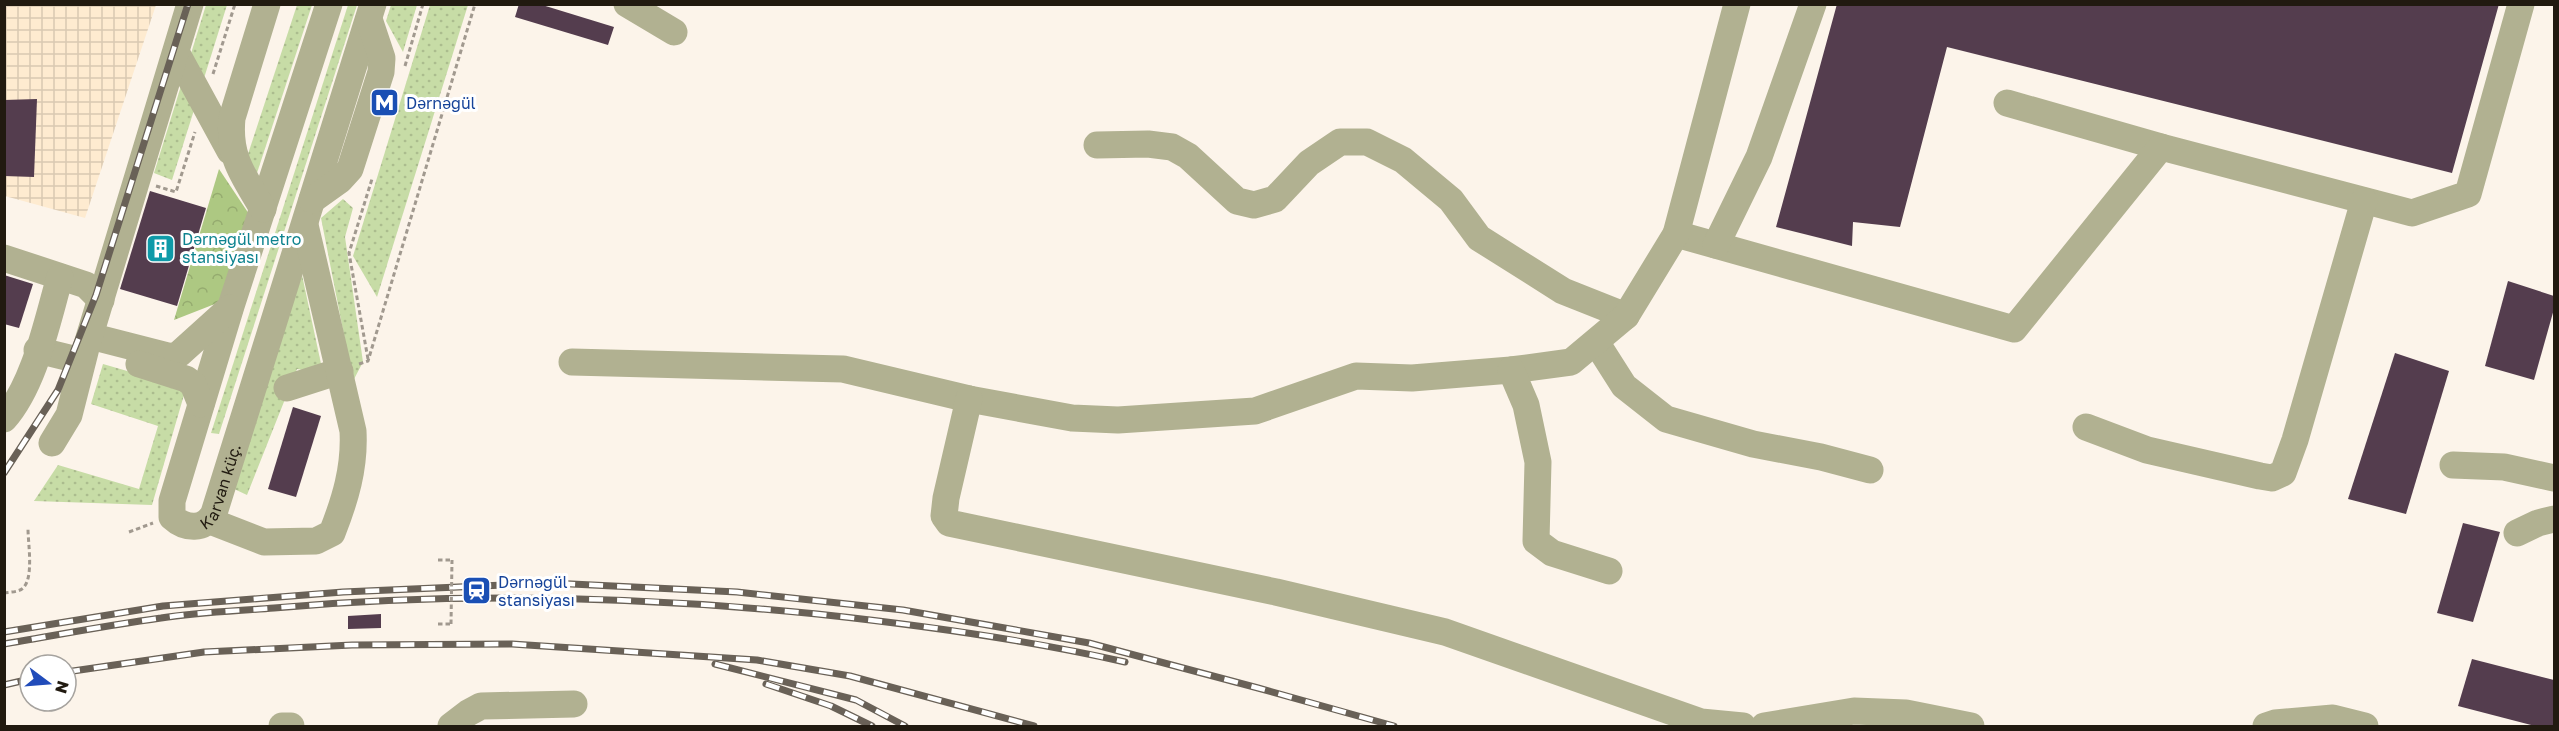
<svg xmlns="http://www.w3.org/2000/svg" width="2559" height="731" font-family="'Golos Text',sans-serif">
<style>
.industrial{fill:url(#industrial-grid)}
.green{fill:url(#green-dots)}
.forest{fill:url(#forest-crowns)}
.building{fill:#543d4e}
.lines{fill:none;stroke-linecap:round;stroke-linejoin:round}
.path{stroke:#a1998f;stroke-width:3;stroke-dasharray:4.5 3;stroke-linecap:butt}
.minor{stroke:#b1b191;stroke-width:27}
.rail-casing{stroke:#696157;stroke-width:7}
.rail{stroke:#fff;stroke-width:4.5;stroke-dasharray:14;stroke-linecap:butt}
.path-bridge{stroke:#a1998f;stroke-width:3;stroke-dasharray:4.5 3;stroke-linecap:butt}
.labels{text-anchor:middle;stroke-width:6;stroke-linejoin:round;paint-order:stroke}
.transit-label{font-size:16px;fill:#164399;stroke:#fff;text-anchor:start}
.culture-label{font-size:16px;fill:#0d838f;stroke:#fff;text-anchor:start}
.street-label{font-size:16px;fill:#211a10;stroke:#fff}
</style>
<defs>
<pattern id="industrial-grid" width="8" height="8" patternUnits="userSpaceOnUse" patternTransform="scale(1.5)"><rect width="8" height="8" fill="#feebd0"/><path d="M0 4h8M4 0v8" fill="none" stroke="#d9c9b2"/></pattern>
<pattern id="green-dots" width="8" height="8" patternUnits="userSpaceOnUse" patternTransform="scale(1.5)"><rect width="8" height="8" fill="#c7dca6"/><path d="M2 2h.1M6 6h.1" fill="none" stroke="#abbc8e" stroke-width="1.8" stroke-linecap="round"/></pattern>
<pattern id="forest-crowns" width="20" height="18" patternUnits="userSpaceOnUse" patternTransform="scale(1.5)"><rect width="20" height="18" fill="#adc882"/><path d="M2 6a3 3 0 1 1 6 0M12 15a3 3 0 1 1 6 0" fill="none" stroke="#95ab6f"/></pattern>
</defs>
<rect width="100%" height="100%" fill="#fcf4ea"/>
<!-- industrial -->
<polygon class="industrial" points="4,5 156,5 85,218 5,196"/>
<!-- green -->
<g class="green">
<polygon points="206,5 227,5 172,180 154,173"/>
<polygon points="297,5 312,5 257,173 247,157"/>
<polygon points="348,5 357,5 219,434 211,433"/>
<polygon points="391,5 417,5 403,52 386,21"/>
<polygon points="430,5 468,5 377,297 353,256"/>
<polygon points="343,199 353,208 345,237 363,362 353,381 321,218"/>
<polygon points="302,275 323,373 297,369 247,495 232,488"/>
<polygon points="103,364 186,388 152,505 34,501 58,465 139,489 158,426 91,404"/>
</g>
<!-- forest -->
<polygon class="forest" points="219,169 249,214 220,302 174,320"/>
<!-- building -->
<g class="building">
<polygon points="519,4 539,4 614,27 608,45 515,17"/>
<polygon points="1837,4 2499,4 2452,173 1947,47 1900,227 1853,222 1852,246 1776,227"/>
<polygon points="37,99 34,177 4,176 4,100"/>
<polygon points="150,191 206,208 177,306 120,289"/>
<polygon points="4,275 33,284 19,328 4,324"/>
<polygon points="2508,281 2554,296 2554,309 2534,380 2485,366"/>
<polygon points="2395,353 2449,371 2406,514 2348,499"/>
<polygon points="293,407 321,416 296,497 268,489"/>
<polygon points="2463,523 2500,532 2473,622 2437,613"/>
<polygon points="381,614 381,628 348,629 348,616"/>
<polygon points="2472,659 2554,680 2554,726 2535,726 2458,706"/>
</g>
<g class="lines">
<!-- path -->
<g class="path">
<polyline points="405,66 423,4"/>
<polyline points="213,74 235,4"/>
<polyline points="156,186 176,192 195,132"/>
<polyline points="368,359 349,253 372,179"/>
<polyline points="359,364 368,361 475,4"/>
<polyline points="4,522 5,522"/>
<polyline points="129,532 153,523"/>
<polyline points="438,560 452,560"/>
<path d="M4 593C11 592 19 592 23 588 34 578 28 543 28 529"/>
<polyline points="438,624 451,624"/>
</g>
<!-- minor -->
<g class="minor">
<path id="s1" d="M329 4 231 306 172 501V517C185 529 205 531 214 513L373 4"/>
<polyline points="627,4 674,32"/>
<polyline points="176,52 230,151"/>
<polyline points="2007,103 2161,147"/>
<polyline points="1097,145 1148,144 1172,147 1188,156 1237,201 1254,205 1275,199 1309,163 1340,142 1367,142 1403,160 1451,200 1479,238 1563,291 1626,316"/>
<polyline points="312,200 340,180 350,169 381,72 382,58 369,19"/>
<path d="M263 209C244 176 228 158 232 118L267 4"/>
<polyline points="1676,234 2014,329 2161,147 2412,213 2468,194 2521,4"/>
<polyline points="1716,245 1759,157 1813,4"/>
<polyline points="4,258 86,285 101,300"/>
<polyline points="90,336 172,357 179,354 230,308"/>
<polyline points="1596,342 1624,386 1666,419 1753,444 1821,457 1870,470"/>
<polyline points="37,350 82,361"/>
<polyline points="572,362 843,369 969,399 1072,418 1118,420 1255,411 1356,376 1412,378 1511,370 1571,362 1626,316 1676,234 1737,4"/>
<polyline points="139,364 186,379 193,384 201,404"/>
<polyline points="1511,370 1526,405 1538,462 1536,541 1552,553 1609,571"/>
<polyline points="287,388 340,371"/>
<polyline points="969,399 946,498 944,516 949,523 1276,592 1445,632 1701,722 1743,726"/>
<path d="M4 419C35 384 47 321 60 277"/>
<polyline points="2086,427 2147,450 2260,476 2272,478 2283,473 2295,440 2364,201"/>
<polyline points="52,443 69,415 86,348 190,4"/>
<polyline points="2453,465 2504,467 2554,478"/>
<path d="M210 521 264 542 316 541 332 533C345 500 355 468 353 431L305 225"/>
<polyline points="2517,533 2538,523 2554,519"/>
<polyline points="282,726 291,726"/>
<polyline points="451,726 468,713 481,706 574,704"/>
<polyline points="1764,726 1854,711 1906,713 1971,726"/>
<polyline points="2266,726 2275,723 2333,718 2365,726"/>
</g>
<defs>
<g id="rail">
<polyline points="4,473 58,390 96,295 188,4"/>
<polyline points="4,632 163,606 343,592 551,583 737,592 903,610 1089,643 1258,688 1394,726"/>
<path d="M4 644C57 635 109 625 161 618 198 612 236 611 274 608 455 592 636 596 817 614 920 625 1024 639 1125 662"/>
<polyline points="715,664 856,700 905,726"/>
<polyline points="66,672 204,652 352,645 512,644 757,660 850,676 1034,726"/>
<polyline points="766,684 831,706 872,726"/>
<polyline points="4,685 30,679"/>
</g>
</defs>
<!-- rail casing -->
<use href="#rail" class="rail-casing"/>
<!-- rail -->
<use href="#rail" class="rail"/>
<!-- path-bridge -->
<polyline class="path-bridge" points="451,624 452,560"/>
</g>
<!-- icons -->
<defs>
<symbol id="metro-square" viewBox="-11 -11 22 22"><rect x="-9" y="-9" width="18" height="18" rx="4" fill="#1a4fb4" stroke="#fff"/><path d="M-5.5 5V-5H-3L0 0L3-5H5.5V5H3V-.5L0 4L-3-.5V5Z" fill="#fff"/></symbol>
<symbol id="building-square" viewBox="-11 -11 22 22"><rect x="-9" y="-9" width="18" height="18" rx="4" fill="#0f9aa8" stroke="#fff"/><path d="M-4-6H4V6H1V3H-1V6H-4ZM-2.5-4.3h1.7v1.8h-1.7ZM.8-4.3h1.7v1.8H.8ZM-2.5-1h1.7V.8h-1.7ZM.8-1h1.7V.8H.8Z" fill="#fff"/></symbol>
<symbol id="station-square" viewBox="-11 -11 22 22"><rect x="-9" y="-9" width="18" height="18" rx="4" fill="#1a4fb4" stroke="#fff"/><path d="M-3-6H3Q5-6 5-4V2Q5 4 3 4L4.5 6H3L1.5 4h-3L-3 6H-4.5L-3 4Q-5 4-5 2V-4Q-5-6-3-6ZM-3.5-4v3h7v-3ZM-3.5 1v1.5H-2V1ZM2 1v1.5H3.5V1Z" fill="#fff"/></symbol>
</defs>
<g fill-rule="evenodd">
<use href="#metro-square" x="368" y="86" width="33" height="33"/>
<use href="#building-square" x="144" y="232" width="33" height="33"/>
<use href="#station-square" x="460" y="574" width="33" height="33"/>
</g>
<g class="labels">
<!-- transit labels -->
<g class="transit-label">
<text x="406" y="109">Dərnəgül</text>
<text x="498" y="588">Dərnəgül<tspan x="498" dy="18">stansiyası</tspan></text>
</g>
<!-- culture labels -->
<g class="culture-label">
<text x="182" y="245">Dərnəgül metro<tspan x="182" dy="18">stansiyası</tspan></text>
</g>
<!-- street labels -->
<g class="street-label">
<text dy="6" stroke="none"><textPath href="#s1" startOffset="614">Karvan küç.</textPath></text>
</g>
</g>
<!-- border -->
<rect width="2559" height="731" fill="none" stroke="#211a10" stroke-width="12"/>
<!-- north arrow -->
<g transform="translate(48 683) rotate(106)"><circle r="28" fill="#ffffff" stroke="#a6a39f" stroke-width="1.5"/>
<path d="M0-4.5L10 22L0 15L-10 22Z" fill="#214cba"/>
<text y="-9" font-size="16" font-weight="bold" text-anchor="middle" fill="#211a10">N</text>
</g>
</svg>
